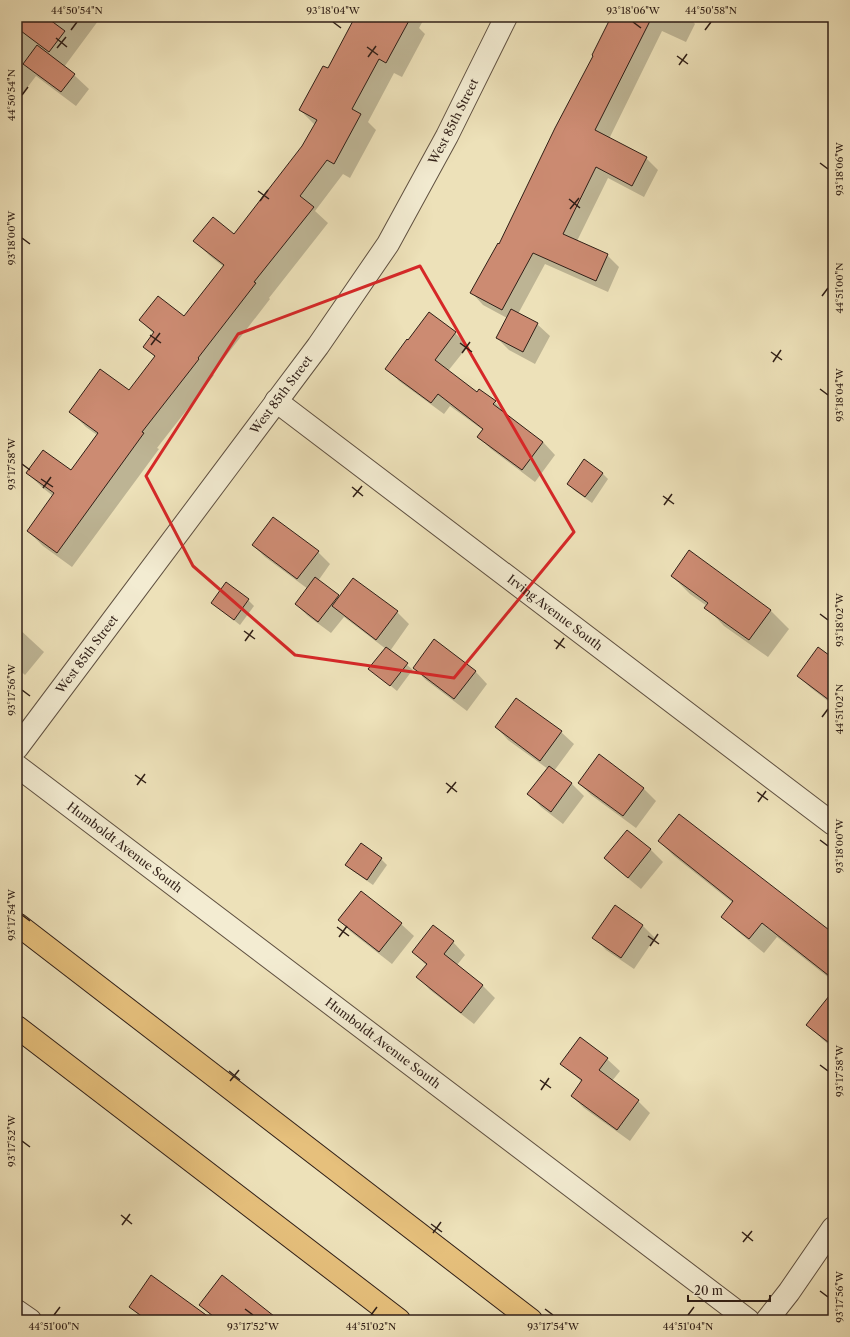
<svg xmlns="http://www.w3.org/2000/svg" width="850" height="1337" font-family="'Libre Caslon Text',serif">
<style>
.shadow{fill:#0003}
.building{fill:#cc8b72;stroke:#301f17}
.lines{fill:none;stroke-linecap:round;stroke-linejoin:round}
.street-casing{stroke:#5f5040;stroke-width:24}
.highway-casing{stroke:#301f17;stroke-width:24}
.street{stroke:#f3ecd2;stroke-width:22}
.highway{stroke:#e6c07c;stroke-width:22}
.marked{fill:none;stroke:#d62828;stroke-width:3;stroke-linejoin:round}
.ticks{fill:none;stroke:#301f17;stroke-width:1.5}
.labels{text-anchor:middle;stroke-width:3;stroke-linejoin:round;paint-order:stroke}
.street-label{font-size:12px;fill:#301f17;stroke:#f3ecd2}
.neatline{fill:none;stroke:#301f17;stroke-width:1.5}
.ticks-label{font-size:10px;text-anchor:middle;fill:#301f17}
</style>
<rect width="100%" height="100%" fill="#ede1b9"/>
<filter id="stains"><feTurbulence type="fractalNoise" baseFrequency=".005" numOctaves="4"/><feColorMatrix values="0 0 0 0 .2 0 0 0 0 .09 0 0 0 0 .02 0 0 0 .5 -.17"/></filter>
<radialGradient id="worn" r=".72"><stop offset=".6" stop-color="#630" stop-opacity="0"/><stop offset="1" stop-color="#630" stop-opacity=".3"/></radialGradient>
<!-- shadow -->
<g class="shadow">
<polygon points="17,17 101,17 64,67 74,75 89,89 76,106 36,76 17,101"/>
<polygon points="113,17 123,17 120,22"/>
<polygon points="356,17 425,17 419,28 425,34 402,77 394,73 368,122 376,130 350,178 343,174 315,211 328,223 269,298 270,299 212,374 214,375 157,448 159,449 72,567 43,546 28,531 53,496 43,488 27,473 71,471 97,435 86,427 71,412 129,391 155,357 145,347 154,334 140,320 184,317 224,267 210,256 195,241 235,236 303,147 315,125 300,110 328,70"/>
<polygon points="612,17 689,17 695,24 686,42 662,31 609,139 646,158 658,170 644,197 608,178 577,241 607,255 619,267 608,292 545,264 518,314 537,324 550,336 535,364 509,350 497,338 507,318 483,305 472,293 500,245"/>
<polygon points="430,314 455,333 468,346 448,371 477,393 495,402 507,414 507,415 543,442 555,455 535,482 491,449 479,437 483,430 450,406 444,414 399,381 387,368"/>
<polygon points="602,473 608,479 592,503 574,490 568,484"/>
<polygon points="253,545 318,552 330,564 318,581 339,597 397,612 409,624 390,651 413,670 434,641 475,671 487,684 467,711 426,680 414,668 397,691 370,669 386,649 344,617 331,633 308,616 296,604 308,589 265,557"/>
<polygon points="672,576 770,610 789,629 768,657 724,626 706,607 707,606 690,594"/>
<polygon points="248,600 254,606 240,625 212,603"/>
<polygon points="17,627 44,652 25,675 17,668"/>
<polygon points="833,659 833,705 811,688 798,676"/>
<polygon points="496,727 561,732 574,744 554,771 572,784 584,796 563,824 541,807 529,794 548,769 508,740"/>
<polygon points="579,783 643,788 656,801 636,828 591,795"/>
<polygon points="627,831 651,850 663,862 641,889 618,870 605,858"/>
<polygon points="659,841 833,934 833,981 777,937 764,953 737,931 722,917 733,903 674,856"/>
<polygon points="381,859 387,865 373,885 353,871 347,865"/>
<polygon points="615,907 643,926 655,938 634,969 606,950 594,937"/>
<polygon points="339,920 401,924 414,936 392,964 351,932"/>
<polygon points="453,942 465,955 457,965 483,986 495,998 474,1024 430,990 418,977 427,966 413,952"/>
<polygon points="833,993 833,1048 822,1039 808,1025"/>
<polygon points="607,1059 620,1071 612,1081 638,1101 650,1113 630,1141 584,1108 572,1096 582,1082 562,1064"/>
<polygon points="200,1305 276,1320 216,1320"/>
<polygon points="130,1307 208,1320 144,1320"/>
</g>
<!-- building -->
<g class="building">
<polygon points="17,17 46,17 65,31 49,52 17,28"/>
<polygon points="355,17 411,17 386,63 379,59 352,109 361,114 334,164 327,160 300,196 314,207 254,282 256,283 198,358 199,359 142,432 144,433 57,553 27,531 54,493 26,473 43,450 71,470 98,433 69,412 100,369 129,390 155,356 143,347 154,332 139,320 158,296 184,316 224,265 193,241 213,217 234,234 302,146 317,120 299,110 323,66 328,68"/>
<polygon points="611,17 652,17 595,130 647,157 632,186 596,167 563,234 608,254 596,281 533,253 502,310 470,293 498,243 499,244 555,128 593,56 592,55"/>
<polygon points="37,45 75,74 61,92 23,64"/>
<polygon points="511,309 538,323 523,352 496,338"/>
<polygon points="429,312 456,332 435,360 477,392 479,389 496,401 493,404 543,442 522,470 477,437 483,429 438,394 431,403 385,369 407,339 408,340"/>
<polygon points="584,459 603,473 585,497 567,484"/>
<polygon points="273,517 319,551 297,579 252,545"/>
<polygon points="689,550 771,610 749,640 704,608 708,603 671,576"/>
<polygon points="315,577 339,595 318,622 295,604"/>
<polygon points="353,578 398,611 376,640 332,606"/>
<polygon points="226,582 249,599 234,620 211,603"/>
<polygon points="434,639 476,671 454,699 413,668"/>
<polygon points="386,647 408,663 390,686 368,669"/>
<polygon points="818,647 833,658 833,703 797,676"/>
<polygon points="516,698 562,731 540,761 495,727"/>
<polygon points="599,754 644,788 623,816 578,783"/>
<polygon points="549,766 572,783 551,812 527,794"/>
<polygon points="679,814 833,933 833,979 762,923 749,939 721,917 733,901 658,841"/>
<polygon points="627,830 651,849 628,878 604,858"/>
<polygon points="361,843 382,858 367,880 345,865"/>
<polygon points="361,891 402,923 379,952 338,920"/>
<polygon points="615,905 643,925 621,958 592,938"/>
<polygon points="433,925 454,941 444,954 483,985 461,1013 416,977 427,964 412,952"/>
<polygon points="833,991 833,1046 806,1025"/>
<polygon points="580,1037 608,1058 599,1070 639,1100 617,1130 571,1096 582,1080 560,1064"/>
<polygon points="151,1275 213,1320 147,1320 129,1307"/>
<polygon points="222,1275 279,1320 218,1320 199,1305"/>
</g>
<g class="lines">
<defs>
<g id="street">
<path id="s1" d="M276 401 833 824"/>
<path id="s2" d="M17 748 318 346 388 244 447 136 506 17"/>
<path id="s3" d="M17 766 748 1320"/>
<polyline points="17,1311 30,1320"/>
<polyline points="767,1320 789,1292 833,1228"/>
</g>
<g id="highway">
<polyline points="17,924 531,1320"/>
<polyline points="17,1027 399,1320"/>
</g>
</defs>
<!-- street casing -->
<use href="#street" class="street-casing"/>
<!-- highway casing -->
<use href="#highway" class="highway-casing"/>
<!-- street -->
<use href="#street" class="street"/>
<!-- highway -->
<use href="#highway" class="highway"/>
</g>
<!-- marked area -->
<path class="marked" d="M420 266 574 532 454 678 295 655 193 566 146 476 238 334Z"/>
<!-- ticks -->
<path class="ticks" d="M333 22 341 28M633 22 641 28M71 30 77 22M705 30 711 22M56 38 67 47M367 47 378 55M57 48 66 37M677 56 688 64M368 57 376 46M679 65 687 54M22 95 28 87M820 163 828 169M258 191 269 199M569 199 580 208M260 201 268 190M570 209 579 198M22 238 30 244M822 296 828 288M150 335 161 343M460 343 472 352M151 345 160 333M771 352 782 360M462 353 470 342M773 362 781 350M820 389 828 395M22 464 30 470M41 479 53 487M352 487 363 496M43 488 51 477M663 496 674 504M353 497 362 486M664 505 672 494M820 614 828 620M244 631 255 639M554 640 565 648M245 641 253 630M556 649 564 638M22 690 30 696M822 717 828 709M135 775 146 783M446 783 457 792M137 785 145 774M757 792 768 800M447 793 456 782M758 802 766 791M820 840 828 846M22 915 30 921M337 927 349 936M648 936 659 944M339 937 347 926M650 946 658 934M820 1065 828 1071M229 1071 240 1080M540 1080 551 1088M230 1081 239 1070M541 1090 549 1078M22 1141 30 1147M121 1215 132 1224M431 1224 442 1232M122 1225 130 1214M742 1232 753 1241M433 1233 441 1222M743 1242 752 1231M820 1291 828 1297M245 1309 253 1315M545 1309 553 1315M54 1315 60 1307M371 1315 377 1307M688 1315 694 1307"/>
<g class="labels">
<!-- street labels -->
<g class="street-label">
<text dy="4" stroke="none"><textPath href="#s2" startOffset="765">West 85th Street</textPath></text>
<text dy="4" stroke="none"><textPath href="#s2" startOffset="441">West 85th Street</textPath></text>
<text dy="4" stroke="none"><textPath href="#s1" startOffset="350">Irving Avenue South</textPath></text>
<text dy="4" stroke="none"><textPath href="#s2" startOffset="117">West 85th Street</textPath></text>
<text dy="4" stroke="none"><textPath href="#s3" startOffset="135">Humboldt Avenue South</textPath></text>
<text dy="4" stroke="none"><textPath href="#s3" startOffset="459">Humboldt Avenue South</textPath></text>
</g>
</g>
<!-- margin -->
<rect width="850" height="1337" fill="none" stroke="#ede1b9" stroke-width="44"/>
<!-- scale -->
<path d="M688 1295v6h82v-6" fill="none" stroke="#301f17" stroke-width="2"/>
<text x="694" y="1295" font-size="12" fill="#301f17" stroke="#f3ecd2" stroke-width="3" paint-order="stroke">20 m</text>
<rect x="22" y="22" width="806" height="1293" class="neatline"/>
<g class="ticks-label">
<text x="77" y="14">44°50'54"N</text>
<text x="333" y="14">93°18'04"W</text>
<text x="633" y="14">93°18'06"W</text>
<text x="711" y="14">44°50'58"N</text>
<text transform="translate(11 95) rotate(-90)" y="4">44°50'54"N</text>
<text transform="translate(839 169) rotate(-90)" y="4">93°18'06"W</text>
<text transform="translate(11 238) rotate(-90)" y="4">93°18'00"W</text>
<text transform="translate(839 288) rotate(-90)" y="4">44°51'00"N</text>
<text transform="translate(839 395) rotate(-90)" y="4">93°18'04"W</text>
<text transform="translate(11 464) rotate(-90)" y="4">93°17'58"W</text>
<text transform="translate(839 620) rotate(-90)" y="4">93°18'02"W</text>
<text transform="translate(11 690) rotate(-90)" y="4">93°17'56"W</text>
<text transform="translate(839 709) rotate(-90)" y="4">44°51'02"N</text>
<text transform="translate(839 846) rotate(-90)" y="4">93°18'00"W</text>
<text transform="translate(11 915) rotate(-90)" y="4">93°17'54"W</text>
<text transform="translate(839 1071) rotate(-90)" y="4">93°17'58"W</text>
<text transform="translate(11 1141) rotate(-90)" y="4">93°17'52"W</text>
<text transform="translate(839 1297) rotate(-90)" y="4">93°17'56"W</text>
<text x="54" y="1330">44°51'00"N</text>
<text x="253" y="1330">93°17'52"W</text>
<text x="371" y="1330">44°51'02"N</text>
<text x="553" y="1330">93°17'54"W</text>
<text x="688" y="1330">44°51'04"N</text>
</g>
<rect width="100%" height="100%" filter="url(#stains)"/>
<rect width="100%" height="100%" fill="url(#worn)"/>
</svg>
